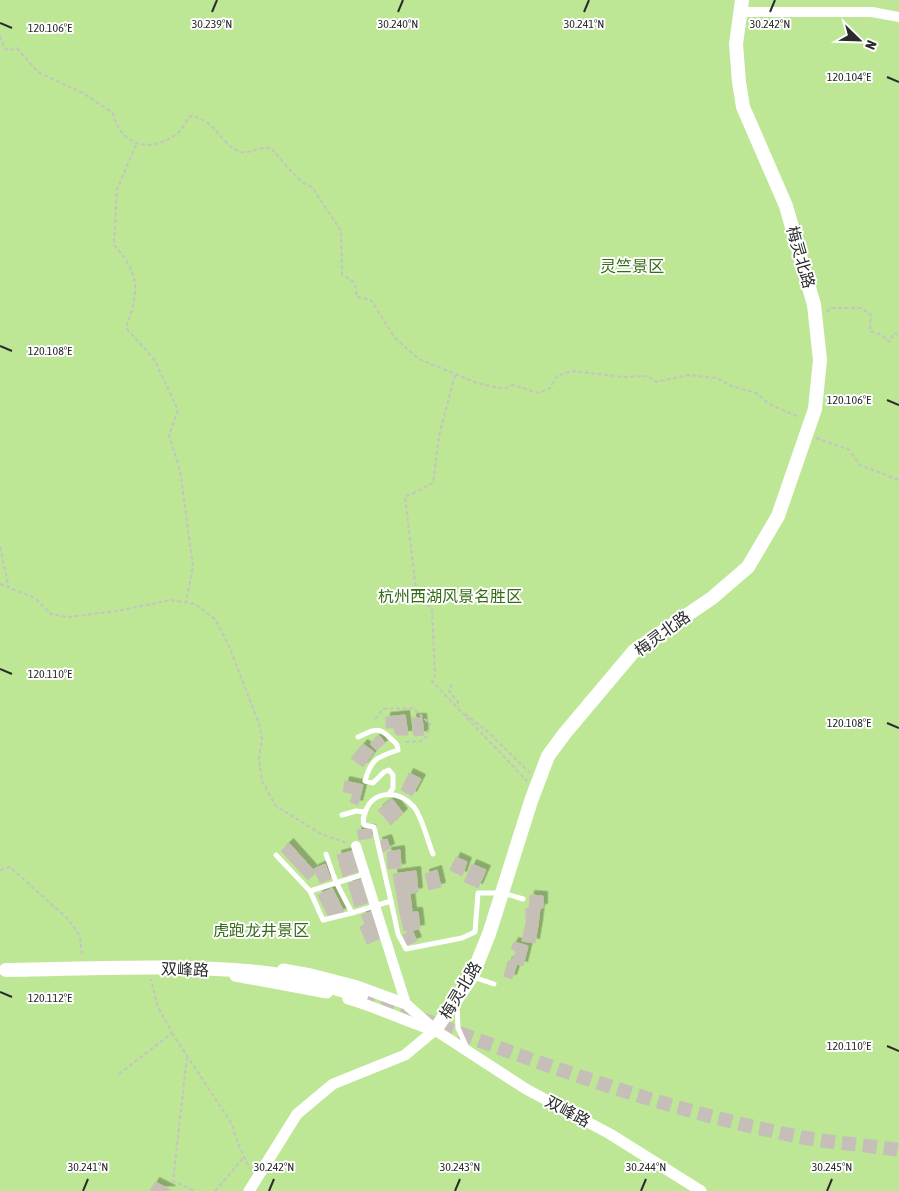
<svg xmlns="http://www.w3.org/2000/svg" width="899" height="1191" font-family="'Asap Condensed','Noto Sans SC',sans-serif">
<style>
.green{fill:#bde795}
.building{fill:#c6bfb7;stroke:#c9bfb5;filter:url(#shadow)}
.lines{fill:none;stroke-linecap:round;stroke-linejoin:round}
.secondary-tunnel{stroke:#c6beb9;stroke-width:14;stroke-dasharray:14 7;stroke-linecap:butt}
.path{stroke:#c4c4c4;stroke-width:2;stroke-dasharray:4 2.5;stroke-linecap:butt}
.service{stroke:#fff;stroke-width:5}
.minor{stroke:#fff;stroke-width:10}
.tertiary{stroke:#fff;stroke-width:11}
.secondary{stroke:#fff;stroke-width:14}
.ticks{fill:none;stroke:#2b2b2b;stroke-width:2}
.labels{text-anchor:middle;stroke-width:4;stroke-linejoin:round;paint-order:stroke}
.street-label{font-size:16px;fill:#2b2b2b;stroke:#fff}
.park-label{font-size:16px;fill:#346c16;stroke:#fff}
.ticks-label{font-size:12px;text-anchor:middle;fill:#2b2b2b;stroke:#fff;stroke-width:4;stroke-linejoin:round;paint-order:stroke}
</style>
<defs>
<filter id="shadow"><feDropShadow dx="4.5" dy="-4.5" stdDeviation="0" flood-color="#0004"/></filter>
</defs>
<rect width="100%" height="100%" fill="#ede3dc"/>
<!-- green -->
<rect class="green" x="0" y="0" width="899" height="1191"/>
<!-- building -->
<g class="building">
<polygon points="405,715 408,735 396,735 394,728 386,728 386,717"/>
<polygon points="412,718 422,718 424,735 414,736"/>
<polygon points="379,735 385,743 376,750 370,744"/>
<polygon points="363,744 374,752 363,767 351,758"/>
<polygon points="409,773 421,779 412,796 401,790"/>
<polygon points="345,781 363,785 358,805 350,802 353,794 343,792"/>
<polygon points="392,799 403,813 391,825 378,810"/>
<polygon points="371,829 372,838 359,840 357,830"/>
<polygon points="387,839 390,848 383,852 378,842"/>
<polygon points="289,843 315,872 308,880 281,851"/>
<polygon points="400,850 401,868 388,869 387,852"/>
<polygon points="352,851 360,871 343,877 337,855"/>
<polygon points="456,857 467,862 462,876 450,870"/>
<polygon points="325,864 331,879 320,883 314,869"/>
<polygon points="472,864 486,870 478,888 464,882"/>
<polygon points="437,870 441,887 429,890 425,874"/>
<polygon points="416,871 418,892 397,896 393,874"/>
<polygon points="363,879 370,902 355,907 348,883"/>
<polygon points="332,888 344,912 328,916 318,895"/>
<polygon points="410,894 412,912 400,914 397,896"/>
<polygon points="530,895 543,896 543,908 529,908"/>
<polygon points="526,908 540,908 538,925 526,923"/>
<polygon points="373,911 382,938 367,944 360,927 365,924 361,915"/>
<polygon points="412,912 418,912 420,929 404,931 400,914"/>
<polygon points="526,923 538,925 535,943 522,941"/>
<polygon points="412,930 417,941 407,945 403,935"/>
<polygon points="514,942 528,946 523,966 511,962 516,952 511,948"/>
<polygon points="508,961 517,964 512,979 504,976"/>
<polygon points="155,1182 171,1190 150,1191"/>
</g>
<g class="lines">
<!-- secondary-tunnel -->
<path class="secondary-tunnel" d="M361 996C505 1050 650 1108 801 1137 833 1143 867 1145 899 1150"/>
<!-- path -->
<g class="path">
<path d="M0 36 5 49 11 50 17 48 38 72 83 93 113 113C120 147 153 154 179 132 183 128 186 121 190 116 215 118 221 146 241 152 250 154 260 146 271 148L290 170 303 183 312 187 341 231 342 274 355 283 357 297 371 300 395 338 419 359 477 383 504 389 513 385 539 393 550 388 557 376 572 371 624 377 648 376 656 382 688 375 717 378 732 386 756 393 769 404 799 417"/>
<path d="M136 145 117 189 114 245C141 275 139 291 126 328L154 359 178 410 169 435 180 470 193 567 186 602"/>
<polyline points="827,312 830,308 862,308 871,315 870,331 882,335 889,342 894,333 899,335"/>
<polyline points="455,375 439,436 433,483 405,497 416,590 432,610 435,675 432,681 527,781"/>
<polyline points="816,438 848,449 860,465 899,480"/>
<polyline points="0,547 9,588"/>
<polyline points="0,584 35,598 51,614 68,617 117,611 171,600 195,604 215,619 229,646 259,724 262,738 259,759 262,781 276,806 321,834 347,843"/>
<polyline points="452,684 449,691 458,702 458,707"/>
<polyline points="465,714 487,731 530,773"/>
<polyline points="375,719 383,709 413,708 430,724 427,736 421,741 404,742"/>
<polyline points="0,870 10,867 69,920 80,936 82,957"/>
<polyline points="172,1033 232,1124 238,1144 250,1169"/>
<polyline points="187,1057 173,1181 195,1191"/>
<polyline points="119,1074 172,1033 157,1005 151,979"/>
<polyline points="215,1191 244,1157"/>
</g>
<!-- service -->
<g class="service">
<path d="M358 737C372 731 378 725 390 738 395 743 397 742 398 750 377 757 371 759 365 781L373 783 384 772 389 770 393 775V788L389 794"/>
<polyline points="342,815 356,811 365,812"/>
<path d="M326 854 336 882 352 913 391 901 374 827 364 825C362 819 364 816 366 810 375 789 400 791 414 807 422 817 428 842 433 854"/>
<polyline points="276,855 310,891"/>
<polyline points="391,901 398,934 406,949 462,938 475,932 478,893 503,893 523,899"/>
<polyline points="352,913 323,920 310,891 365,874"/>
<polyline points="473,977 494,984"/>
<polyline points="457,1006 458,1028 467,1048"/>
</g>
<!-- minor -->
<g class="minor">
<polyline points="740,12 872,12 899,17"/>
<polyline points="356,846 406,1004"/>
</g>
<!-- tertiary -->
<g class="tertiary">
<polyline points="283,969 311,974 354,985 406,1004 435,1030 526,1089 610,1134 701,1191"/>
<polyline points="235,976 327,993"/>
<path d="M348 999C377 1007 404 1021 433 1030"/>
<polyline points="249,1191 297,1114 333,1084 405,1055 435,1030"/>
</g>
<!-- secondary -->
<g class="secondary">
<path d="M6 970C90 969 174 964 257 972 293 975 327 986 361 996"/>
<polyline points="435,1030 472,976 489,934 531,801 548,756 565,733 634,651 712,598 748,567 778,516 815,409 820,360 814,305 786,206 743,107 739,82 736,44 742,0"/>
</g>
</g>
<!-- ticks -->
<path class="ticks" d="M212 12 217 0M398 12 403 0M584 12 589 0M770 12 775 0M0 23 12 28M887 77 899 82M0 346 12 351M887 400 899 405M0 669 12 674M887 723 899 728M0 992 12 997M887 1046 899 1051M83 1191 88 1179M269 1191 274 1179M455 1191 460 1179M641 1191 646 1179M827 1191 832 1179"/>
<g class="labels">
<!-- street labels -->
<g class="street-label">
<text transform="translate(801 257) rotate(74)" y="6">梅灵北路</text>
<text transform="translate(662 633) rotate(-36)" y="6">梅灵北路</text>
<text transform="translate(185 969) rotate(2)" y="6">双峰路</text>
<text transform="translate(460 990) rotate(-59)" y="6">梅灵北路</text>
<text transform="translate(568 1111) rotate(28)" y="6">双峰路</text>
</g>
<!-- park labels -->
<g class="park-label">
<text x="632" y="272">灵竺景区</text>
<text x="450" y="602">杭州西湖风景名胜区</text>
<text x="261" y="936">虎跑龙井景区</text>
</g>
</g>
<g class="ticks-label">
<text x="212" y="28">30.239°N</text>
<text x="398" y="28">30.240°N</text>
<text x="584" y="28">30.241°N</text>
<text x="770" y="28">30.242°N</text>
<text x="50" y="32">120.106°E</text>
<text x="849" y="81">120.104°E</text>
<text x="50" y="355">120.108°E</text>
<text x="849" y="404">120.106°E</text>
<text x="50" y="678">120.110°E</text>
<text x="849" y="727">120.108°E</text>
<text x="50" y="1002">120.112°E</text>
<text x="849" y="1050">120.110°E</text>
<text x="88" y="1171">30.241°N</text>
<text x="274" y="1171">30.242°N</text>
<text x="460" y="1171">30.243°N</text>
<text x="646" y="1171">30.244°N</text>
<text x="832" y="1171">30.245°N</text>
</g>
<!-- north arrow -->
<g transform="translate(859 40) rotate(113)" stroke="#ffffff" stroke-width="4" paint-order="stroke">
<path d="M0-4L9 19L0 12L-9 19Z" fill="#2b2b2b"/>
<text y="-8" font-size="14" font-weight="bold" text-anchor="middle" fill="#2b2b2b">N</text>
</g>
</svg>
